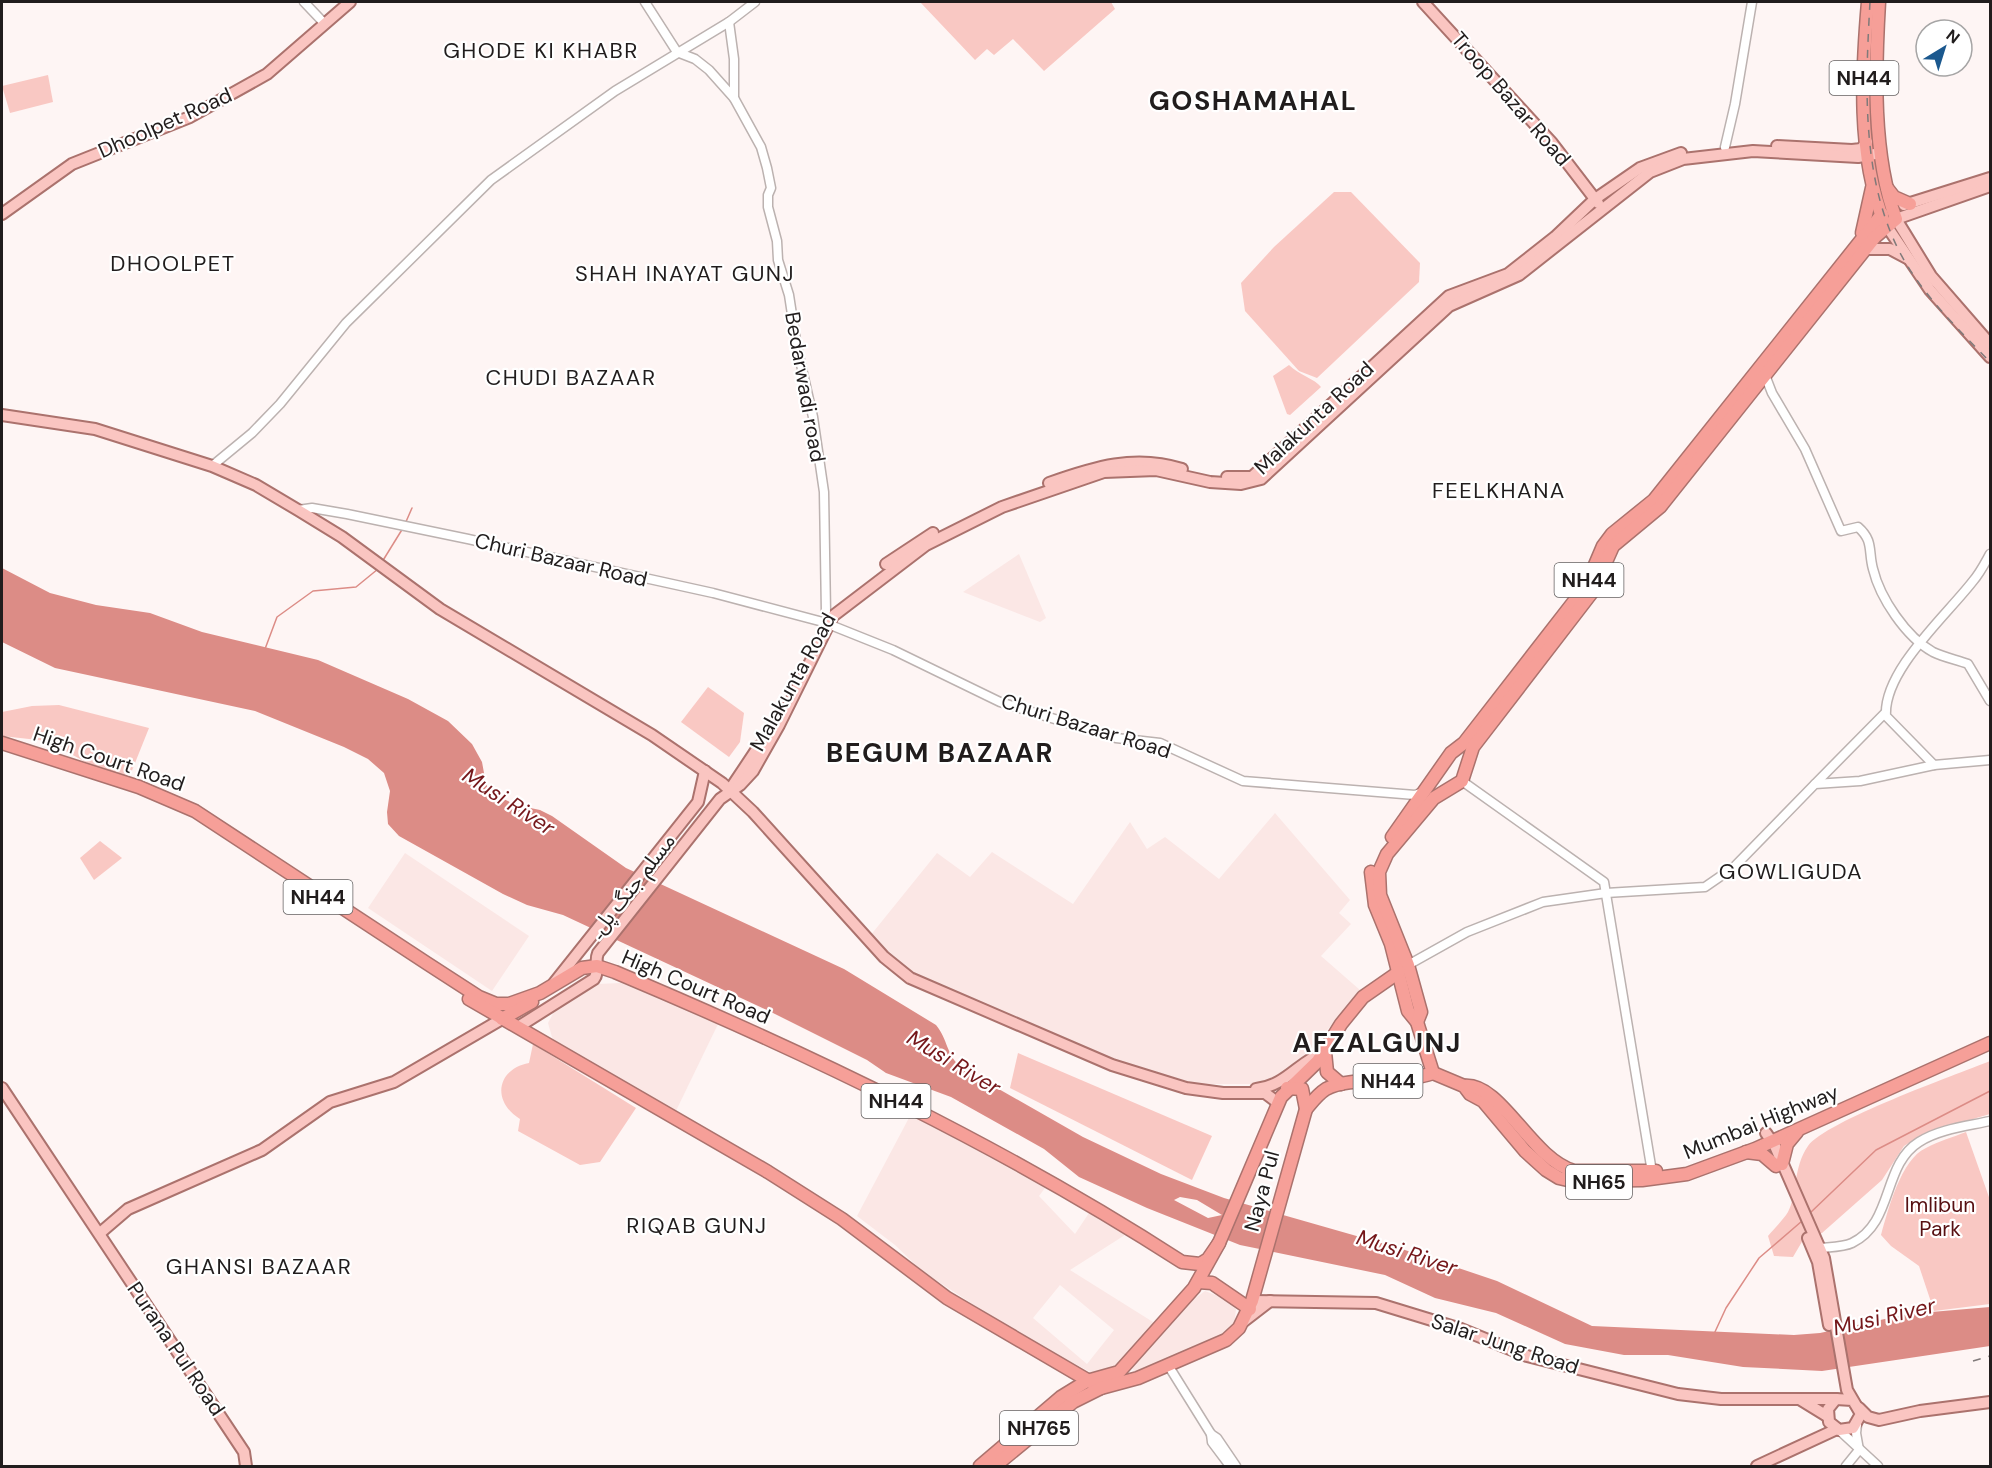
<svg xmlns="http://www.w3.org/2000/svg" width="1992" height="1468" font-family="'DM Sans','Noto Sans Arabic',sans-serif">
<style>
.built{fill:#fbe7e5;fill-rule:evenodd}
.green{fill:#f9c8c3}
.water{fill:#dc8c86;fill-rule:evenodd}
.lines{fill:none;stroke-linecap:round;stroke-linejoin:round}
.stream{stroke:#dc8c86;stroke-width:1.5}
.minor-casing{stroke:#bcb2b0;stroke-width:11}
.major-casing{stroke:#ab726d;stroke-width:14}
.highway-casing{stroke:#ab726d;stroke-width:15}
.minor{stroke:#fff;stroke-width:8}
.major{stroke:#fac5c1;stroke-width:10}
.highway{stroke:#f69f98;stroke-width:12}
.rail{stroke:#807a7a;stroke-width:1.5;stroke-dasharray:8 8;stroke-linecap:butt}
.labels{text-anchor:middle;stroke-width:4.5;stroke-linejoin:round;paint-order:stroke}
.shield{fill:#fff;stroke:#646161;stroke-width:1.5}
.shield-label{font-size:20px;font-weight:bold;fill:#211d1d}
.street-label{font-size:21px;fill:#211d1d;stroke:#fff}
.park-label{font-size:21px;fill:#571012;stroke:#fff}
.neighbourhood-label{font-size:22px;letter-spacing:1.5px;fill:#211d1d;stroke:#fff}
.water-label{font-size:22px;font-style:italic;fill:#75171a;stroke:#fff}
.district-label{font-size:27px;font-weight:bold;letter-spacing:1.5px;fill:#211d1d;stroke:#fff}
</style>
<rect width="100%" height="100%" fill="#fef5f4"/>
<!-- built -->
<g class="built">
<polygon points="1019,554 1046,618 1040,622 963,592"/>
<polygon points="1275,813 1350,900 1339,913 1351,924 1321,956 1360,990 1296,1068 1265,1084 1198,1084 1113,1060 905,972 870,936 937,853 970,877 992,852 1073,904 1130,822 1147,849 1165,837 1219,879"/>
<polygon points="405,853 529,936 492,991 368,908"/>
<polygon points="621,983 719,1022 673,1117 556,1043 552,1037 548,1023 556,1008 597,984"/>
<path d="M911 1114 1045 1188 1039 1196 1075 1234 1089 1213 1125 1235 1070 1270 1153 1322 1154 1326 1110 1375 1098 1376 1020 1335 922 1271 895 1245 857 1216ZM1060 1285 1114 1330 1087 1364 1033 1318Z"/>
<polygon points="1205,1291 1226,1299 1236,1309 1234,1326 1220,1339 1136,1373 1132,1368 1193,1300"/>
</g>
<!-- green -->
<g class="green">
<polygon points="920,2 1111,2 1115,9 1044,71 1013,39 994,55 987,49 975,60"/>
<polygon points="48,75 53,102 10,113 2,86"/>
<polygon points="1334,192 1351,192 1420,263 1419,282 1317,378 1299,371 1245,311 1241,283 1274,247"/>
<path d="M1289 365C1299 375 1315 379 1321 387L1290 415 1287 414 1273 376Z"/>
<polygon points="708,687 744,713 740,742 729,757 681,722"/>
<polygon points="59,705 149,728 129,778 93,766 47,741 2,736 2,712 32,706"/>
<polygon points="100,841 122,858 94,880 80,858"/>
<path d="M533 1044 636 1108 600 1162 580 1165 518 1131 520 1119C491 1101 497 1069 529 1063Z"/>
<polygon points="1018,1053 1212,1136 1192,1180 1010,1088"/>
<path d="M1990 1061V1114L1925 1133 1904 1146 1882 1180 1822 1233 1803 1240 1793 1257 1774 1256 1768 1236C1774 1229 1783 1220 1788 1212 1797 1196 1793 1167 1808 1146 1826 1121 1955 1075 1990 1061Z"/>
<path d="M1966 1132 1990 1200V1304L1934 1311 1919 1266 1891 1246 1881 1235C1888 1210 1901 1159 1926 1148 1939 1141 1953 1137 1966 1132Z"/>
</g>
<!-- water -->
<path class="water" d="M2 568 50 593 96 605 150 613 202 632 318 660 408 699 448 721 472 744 482 762 486 784 491 793 516 805 540 810 552 816 626 868 844 969 936 1025C948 1039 946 1056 962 1068L1083 1137 1161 1174 1224 1198 1402 1249 1497 1281 1592 1326 1794 1335 1820 1333 1908 1314 1990 1307V1346L1822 1371 1743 1367 1668 1355H1624L1565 1344 1496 1313 1435 1298 1385 1275 1240 1245 1147 1208 1079 1177 1044 1149 951 1097 886 1073 867 1060 773 1013 563 915 527 905 503 894 399 836 388 824 387 812 390 791 384 773 368 759 344 747 255 711 55 668 2 642ZM1180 1197 1197 1200 1222 1215 1208 1218 1174 1200Z"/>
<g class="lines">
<!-- stream -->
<g class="stream">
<polyline points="405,524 412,508"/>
<polyline points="382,562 403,528"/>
<polyline points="265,649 277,617 313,591 356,587 378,569"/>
<polyline points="1810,1213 1876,1150 1990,1091"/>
<polyline points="1714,1334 1726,1308 1759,1258 1802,1221"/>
</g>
<defs>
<g id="minor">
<polyline points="304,2 324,23"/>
<polyline points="645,2 677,52 695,59 709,70 734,98"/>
<polyline points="729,22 734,59 734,98 761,147 767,168 771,188 768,195 768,207 777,241 778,260 789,295 797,347 813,417 824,492 826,613"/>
<polyline points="1725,147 1735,104 1752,2"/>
<path d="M1765 375 1772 393 1805 449 1841 531 1858 527C1874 541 1868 551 1873 569 1880 598 1906 637 1933 652 1943 657 1957 660 1968 664L1990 701"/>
<polyline points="212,466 252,433 280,404 346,323 491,180 615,91 729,22 755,2"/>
<polyline points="298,510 312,508 347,514 468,539 713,593 823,622"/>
<polyline points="828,624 893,650 1000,702 1116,738 1160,743 1243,781 1415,795 1425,791"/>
<path d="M1934 765 1886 716C1883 671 1946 616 1973 581 1980 573 1985 563 1990 554"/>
<polyline points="1462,781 1604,882 1652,1172"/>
<polyline points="1815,784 1885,713"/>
<polyline points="1408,965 1467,932 1543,902 1606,893 1705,887 1734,867 1815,784 1860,781 1934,765 1990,760"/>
<path d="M1820 1248C1830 1247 1844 1247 1852 1243 1894 1223 1882 1165 1919 1142 1939 1129 1968 1126 1990 1121"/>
<polyline points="1168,1365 1211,1434 1217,1438 1236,1466"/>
<polyline points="1857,1425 1856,1433 1859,1450"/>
<polyline points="1839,1430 1878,1466"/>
<polyline points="1211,1434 1212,1442 1230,1466"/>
<polyline points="1846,1466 1859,1450"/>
</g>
<g id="major">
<polyline points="1423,2 1552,143 1598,203"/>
<polyline points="1777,146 1852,150 1861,149 1867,142"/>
<polyline points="1990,186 1896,219 1931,276 1990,344"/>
<polyline points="1904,205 1990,178"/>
<polyline points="2,214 72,164 190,117 267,74 350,2"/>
<polyline points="1886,225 1930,290 1990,357"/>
<polyline points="1865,249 1890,249 1907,258"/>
<polyline points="2,415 95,429 212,466 256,485 298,510 342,537 440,609 652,735 722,783 753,812 884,957 910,978 1112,1065 1186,1088 1223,1093 1265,1093 1277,1102"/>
<polyline points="1227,477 1252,477 1449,296 1508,274 1555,237 1595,199 1640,168 1681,153"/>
<path d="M1049 483C1094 467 1135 454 1182 469"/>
<polyline points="886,564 933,533"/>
<polyline points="733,785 759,746"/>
<polyline points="554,983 698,802 705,771"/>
<path d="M518 1027 594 979C600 971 594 962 598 953L720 799 740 785 753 771 779 725 833 616 926 545 1002 507 1104 472 1156 470 1210 482 1241 484 1261 479 1449 306 1519 275 1650 172 1683 159 1753 151 1858 157 1875 154"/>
<polyline points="2,1088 244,1452 246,1466"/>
<path d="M1256 1089C1286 1086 1299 1061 1325 1052"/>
<polyline points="1766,1133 1775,1146 1824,1258 1847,1390 1861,1414 1853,1428 1839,1430 1829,1422 1828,1409 1836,1399 1852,1400"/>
<polyline points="100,1233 128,1209 262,1150 330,1102 394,1082 502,1019"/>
<polyline points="1808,1238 1818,1262 1829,1325"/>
<polyline points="1252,1301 1376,1303 1461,1329 1527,1356 1678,1394 1721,1399 1836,1399"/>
<polyline points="1244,1321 1270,1301"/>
<polyline points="1801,1400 1827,1416"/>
<polyline points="1859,1408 1868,1417 1879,1420 1920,1411 1990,1402"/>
<polyline points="1757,1466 1837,1429"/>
</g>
<g id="highway">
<path d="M1868 2C1862 72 1857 154 1884 222"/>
<polyline points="1887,188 1894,197 1910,204"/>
<polyline points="1862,233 1872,188"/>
<path d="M2 743 139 787 195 811 428 964 479 997 496 1004H509L540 993 582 968 597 966 615 972C810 1054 1004 1147 1182 1262L1200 1264 1208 1259 1219 1243"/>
<polyline points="1392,837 1451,753 1464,743 1586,586 1603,546 1612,534 1654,500 1882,214"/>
<polyline points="1371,872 1375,905 1391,944 1408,1011 1417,1022 1433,1073"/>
<polyline points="469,999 768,1172 842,1219 947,1298 1101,1388"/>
<polyline points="502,1019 532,1002"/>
<path d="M1417 1022 1421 1012 1408 965 1380 895 1379 872 1387 854 1434 798 1462 781 1473 747 1593 591 1613 546 1660 507 1875 237 1896 219C1872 155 1875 70 1879 2"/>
<polyline points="1325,1052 1327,1072 1341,1084"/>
<polyline points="1433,1073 1464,1086 1470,1094 1483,1101 1525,1151 1546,1170 1559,1178 1572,1181 1642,1180 1687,1174 1755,1149 1990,1043"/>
<path d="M1464 1086C1501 1082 1531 1159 1574 1171H1656"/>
<path d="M1306 1109C1312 1102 1318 1094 1326 1089 1349 1076 1402 1084 1433 1073"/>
<polyline points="1746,1152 1762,1154 1776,1166"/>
<polyline points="1782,1164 1787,1144 1797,1132"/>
<polyline points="1198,1282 1212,1283 1250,1309"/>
<polyline points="980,1466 1061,1397 1087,1381 1119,1372 1194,1288 1219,1243 1281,1097 1318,1061 1341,1024 1363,997 1399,972"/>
<polyline points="995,1466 1073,1402 1101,1388 1138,1378 1226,1340 1239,1328 1252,1301 1306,1109 1302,1089 1287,1088"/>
</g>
</defs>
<!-- minor casing -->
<use href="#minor" class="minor-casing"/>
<!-- major casing -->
<use href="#major" class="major-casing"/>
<!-- highway casing -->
<use href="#highway" class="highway-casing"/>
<!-- minor -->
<use href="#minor" class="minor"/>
<!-- major -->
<use href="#major" class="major"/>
<!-- highway -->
<use href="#highway" class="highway"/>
<!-- rail -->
<g class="rail">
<path d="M1870 2C1865 91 1860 195 1912 273 1934 306 1963 334 1990 362"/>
<polyline points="1973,1361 1990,1356"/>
</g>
</g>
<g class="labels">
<!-- shield labels -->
<g class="shield">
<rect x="1829.5" y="61" width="69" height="34" rx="4.5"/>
<rect x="1554.5" y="563" width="69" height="34" rx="4.5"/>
<rect x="283.5" y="880" width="69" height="34" rx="4.5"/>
<rect x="1353.5" y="1064" width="69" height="34" rx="4.5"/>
<rect x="861.5" y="1084" width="69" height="34" rx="4.5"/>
<rect x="1566" y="1165" width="66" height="34" rx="4.5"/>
<rect x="1000" y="1411" width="78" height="34" rx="4.5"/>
</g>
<g class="shield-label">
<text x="1864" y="85">NH44</text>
<text x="1589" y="587">NH44</text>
<text x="318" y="904">NH44</text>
<text x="1388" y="1088">NH44</text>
<text x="896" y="1108">NH44</text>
<text x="1599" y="1189">NH65</text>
<text x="1039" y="1435">NH765</text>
</g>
<!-- street labels -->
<g class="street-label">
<text transform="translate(1511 99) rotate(49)" y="7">Troop Bazar Road</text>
<text transform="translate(165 123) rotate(-24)" y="7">Dhoolpet Road</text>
<text transform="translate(805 387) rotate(80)" y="7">Bedarwadi road</text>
<text transform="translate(1314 418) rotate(-43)" y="7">Malakunta Road</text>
<text transform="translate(561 560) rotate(13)" y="7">Churi Bazaar Road</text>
<text transform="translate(793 682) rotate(-61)" y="7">Malakunta Road</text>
<text transform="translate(1086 726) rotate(17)" y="7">Churi Bazaar Road</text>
<text transform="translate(109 759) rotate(19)" y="7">High Court Road</text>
<text transform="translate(632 886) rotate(-52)" y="7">مسلم جنگ پل۔</text>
<text transform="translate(696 987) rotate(23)" y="7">High Court Road</text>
<text transform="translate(1761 1122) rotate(-22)" y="7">Mumbai Highway</text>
<text transform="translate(1262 1191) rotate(-75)" y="7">Naya Pul</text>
<text transform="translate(1505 1344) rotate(18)" y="7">Salar Jung Road</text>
<text transform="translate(176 1349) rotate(56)" y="7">Purana Pul Road</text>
</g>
<!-- park labels -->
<g class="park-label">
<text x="1940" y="1212">Imlibun<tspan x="1940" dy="24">Park</tspan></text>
</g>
<!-- neighbourhood labels -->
<g class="neighbourhood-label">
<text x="541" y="58">GHODE KI KHABR</text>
<text x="173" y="271">DHOOLPET</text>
<text x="685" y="281">SHAH INAYAT GUNJ</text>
<text x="571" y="385">CHUDI BAZAAR</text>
<text x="1499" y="498">FEELKHANA</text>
<text x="1791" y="879">GOWLIGUDA</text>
<text x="697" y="1233">RIQAB GUNJ</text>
<text x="259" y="1274">GHANSI BAZAAR</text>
</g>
<!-- water labels -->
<g class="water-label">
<text transform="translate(509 801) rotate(33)" y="8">Musi River</text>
<text transform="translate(954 1062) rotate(31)" y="8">Musi River</text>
<text transform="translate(1407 1252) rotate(18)" y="8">Musi River</text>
<text transform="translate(1884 1316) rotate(-13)" y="8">Musi River</text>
</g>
<!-- district labels -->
<g class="district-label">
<text x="1253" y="110">GOSHAMAHAL</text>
<text x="940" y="762">BEGUM BAZAAR</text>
<text x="1377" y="1052">AFZALGUNJ</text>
</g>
</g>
<!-- border -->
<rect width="1992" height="1468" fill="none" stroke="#211d1d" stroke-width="6"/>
<!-- north arrow -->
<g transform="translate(1944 48) rotate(38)"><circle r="28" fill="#ffffff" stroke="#a6a5a5" stroke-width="1.5"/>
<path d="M0-4.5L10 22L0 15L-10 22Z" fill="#1b588e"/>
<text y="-9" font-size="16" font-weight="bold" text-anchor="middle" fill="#211d1d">N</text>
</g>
</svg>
